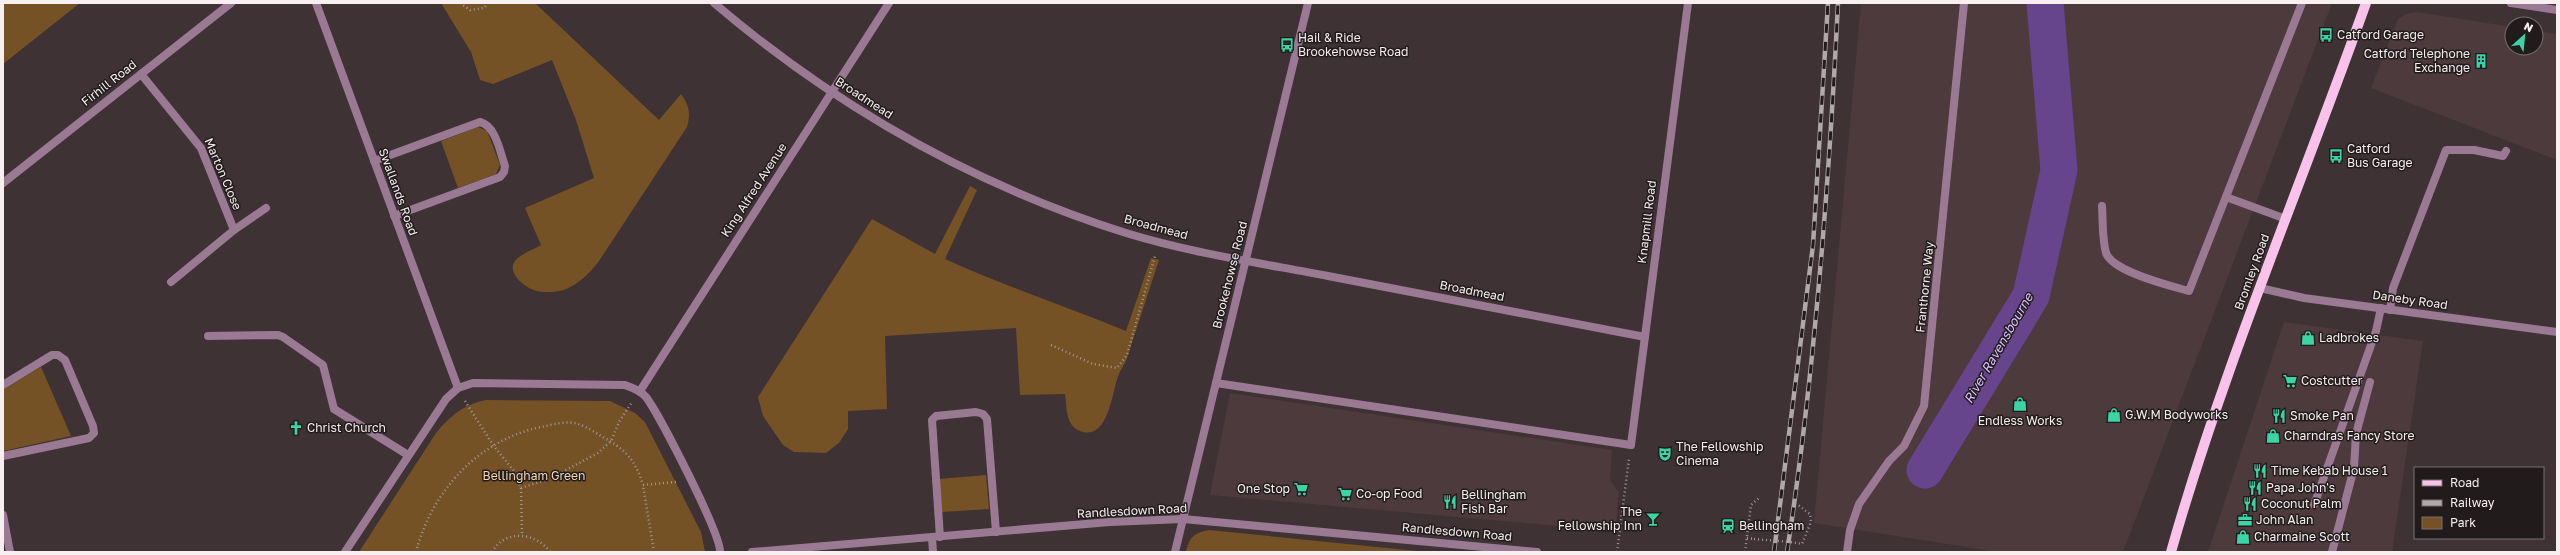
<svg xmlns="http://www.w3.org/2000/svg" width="2560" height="555" font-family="'Golos Text',sans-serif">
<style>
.built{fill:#4d3a3d}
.green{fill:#745225}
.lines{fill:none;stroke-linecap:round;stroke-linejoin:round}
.river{stroke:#67458d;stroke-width:37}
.path{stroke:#a19799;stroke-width:2.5;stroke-dasharray:1 3;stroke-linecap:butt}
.lane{stroke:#9a7a92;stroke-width:8}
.street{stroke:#9a7a92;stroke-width:8}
.primary{stroke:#f8c2ea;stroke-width:10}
.rail-casing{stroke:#b1a8a9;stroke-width:4.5}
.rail{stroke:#211b1c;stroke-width:3;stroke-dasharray:9;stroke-linecap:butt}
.path-bridge{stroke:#a19799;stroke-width:2.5;stroke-dasharray:1 3;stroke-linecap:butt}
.labels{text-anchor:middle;stroke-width:3;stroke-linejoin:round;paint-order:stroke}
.poi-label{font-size:12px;fill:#f7eff0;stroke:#211b1c;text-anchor:start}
.street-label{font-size:12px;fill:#f7eff0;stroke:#211b1c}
.park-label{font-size:12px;fill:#f5d7b2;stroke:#211b1c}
.water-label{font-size:13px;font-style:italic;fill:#dbc1ff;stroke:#211b1c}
</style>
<rect width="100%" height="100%" fill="#3e3234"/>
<!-- built -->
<g class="built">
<polygon points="1861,3 2332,3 2123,552 1998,552 1814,523"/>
<polygon points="2417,12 2512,27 2512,48 2536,48 2536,31 2557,34 2557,160 2371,88 2398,19 2406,14"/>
<polygon points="2284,322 2423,341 2392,552 2208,552"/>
<polygon points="1230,393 1612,450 1610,480 1619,492 1615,531 1210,495"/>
</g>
<!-- green -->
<g class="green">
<polygon points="3,3 80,3 3,64"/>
<path d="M441 3H535L659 120 681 94C689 105 691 113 687 127L599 261C590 273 579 284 564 290 556 292 545 293 537 291 526 289 506 273 515 261 520 254 533 250 541 245L525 208 594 178 576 120 552 60 493 84 480 80 471 52Z"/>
<polygon points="478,127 487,131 500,165 496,174 458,188 441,141"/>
<path d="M970 186 977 190 945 259C1004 286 1066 306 1126 331L1151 258 1159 260 1126 361C1124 365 1121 369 1119 374 1112 390 1109 442 1080 431 1065 425 1067 407 1065 394L1020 395 1016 328 885 336 887 409 848 411V429L839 443 826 453 794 452 783 445 763 416 758 397 872 219 935 254Z"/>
<polygon points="41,367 71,436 3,451 3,390"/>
<path d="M486 400 610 401 635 413 645 422 701 532 705 552H359L436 433C451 415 463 405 486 400Z"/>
<polygon points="986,475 989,509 942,512 939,479"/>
<path d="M1209 530 1427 552H1186C1189 537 1194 533 1209 530Z"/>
</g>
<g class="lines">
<!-- river -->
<polyline class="river" points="1925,470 2031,296 2059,170 2045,3"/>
<!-- path -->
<g class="path">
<polyline points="460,3 470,10 484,8 488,3"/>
<polyline points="1051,345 1093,364 1117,368 1127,355 1155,256"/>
<polyline points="465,401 493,445 514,471 521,488 522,535"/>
<polyline points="521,488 549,479 598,453 611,441 619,422 632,402"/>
<polyline points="1747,538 1754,539"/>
<polyline points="1791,542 1802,544 1811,522 1810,514 1798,505"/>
<path d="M416 552C432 491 478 440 541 427 551 425 563 421 574 423 584 425 593 431 601 436 625 449 635 459 643 485"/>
<path d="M492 552C505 529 536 532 550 552"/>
<polyline points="654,552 643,485 676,482"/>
<polyline points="1617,552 1629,459"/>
<polyline points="1745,552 1751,505 1760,497"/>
</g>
<!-- lane -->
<g class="lane">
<path d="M374 161 480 122C496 126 500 152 505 166L504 172 500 177 394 216"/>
<polyline points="2226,197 2286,219"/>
<path d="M2102 206C2103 220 2102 239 2106 253 2113 272 2171 286 2189 291L2302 3"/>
<polyline points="2390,310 2393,288 2446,150 2474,150 2503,156 2506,151"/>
<polyline points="208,336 278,335 283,337 323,365 334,409 408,455"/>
<polyline points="1216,383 1631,445"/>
<polyline points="3,385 52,355 58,355 65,360 93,426 94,433 89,438 3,456"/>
<polyline points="2314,505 2376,331 2381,308"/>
<polyline points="940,537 932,420 936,416 976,412 983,414 987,419 996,532"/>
<polyline points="2332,552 2354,468 2356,434 2370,382"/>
</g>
<!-- street -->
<g class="street">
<polyline points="316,3 458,388"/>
<path d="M714 3C835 106 974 185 1126 233 1191 253 1260 263 1328 276 1433 296 1539 316 1645 337"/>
<polyline points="2511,3 2557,10"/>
<polyline points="141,74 201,148 234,230"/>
<polyline points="3,183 231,3"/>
<polyline points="171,282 234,230 266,208"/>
<polyline points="2260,288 2304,298 2557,332"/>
<polyline points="640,391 889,3"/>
<polyline points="1631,445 1688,3"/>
<polyline points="3,515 10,552"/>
<polyline points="932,538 933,552"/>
<path d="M345 552 446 399 458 388 473 383 625 385C633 388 640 390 646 397 659 414 721 534 720 552"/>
<polyline points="752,552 1110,522 1183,519 1537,552"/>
<polyline points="1175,552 1308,3"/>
<polyline points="1847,552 1850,530 1859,504 1889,461 1904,446 1924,406 1964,3"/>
</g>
<!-- primary -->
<path class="primary" d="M2171 552C2224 365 2301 186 2366 3"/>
<defs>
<g id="rail">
<polyline points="1774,552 1813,245 1828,3"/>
<path d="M1787 552C1815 371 1829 186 1838 3"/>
</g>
</defs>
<!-- rail casing -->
<use href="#rail" class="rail-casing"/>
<!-- rail -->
<use href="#rail" class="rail"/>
<!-- path-bridge -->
<polyline class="path-bridge" points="1754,539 1791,542"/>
</g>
<!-- icons -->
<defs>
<symbol id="bus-bare" viewBox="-9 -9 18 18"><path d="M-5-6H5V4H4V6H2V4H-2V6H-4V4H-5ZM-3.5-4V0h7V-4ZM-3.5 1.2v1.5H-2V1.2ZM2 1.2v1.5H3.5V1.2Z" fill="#3bd4a4" stroke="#211b1c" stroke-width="2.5" paint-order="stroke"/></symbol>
<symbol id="building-bare" viewBox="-9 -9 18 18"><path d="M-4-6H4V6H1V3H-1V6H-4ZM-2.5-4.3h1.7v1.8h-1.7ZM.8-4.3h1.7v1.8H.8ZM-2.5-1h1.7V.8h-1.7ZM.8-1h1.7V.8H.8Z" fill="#3bd4a4" stroke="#211b1c" stroke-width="2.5" paint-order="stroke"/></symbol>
<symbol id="shop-bare" viewBox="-9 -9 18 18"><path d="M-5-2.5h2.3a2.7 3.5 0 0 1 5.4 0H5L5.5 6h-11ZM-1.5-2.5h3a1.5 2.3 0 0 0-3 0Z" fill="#3bd4a4" stroke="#211b1c" stroke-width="2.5" paint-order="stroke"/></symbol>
<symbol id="supermarket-bare" viewBox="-9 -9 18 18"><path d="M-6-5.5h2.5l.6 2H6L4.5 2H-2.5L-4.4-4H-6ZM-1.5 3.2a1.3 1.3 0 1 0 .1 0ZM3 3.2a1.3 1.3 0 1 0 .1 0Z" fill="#3bd4a4" stroke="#211b1c" stroke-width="2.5" paint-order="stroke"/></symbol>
<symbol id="restaurant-bare" viewBox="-9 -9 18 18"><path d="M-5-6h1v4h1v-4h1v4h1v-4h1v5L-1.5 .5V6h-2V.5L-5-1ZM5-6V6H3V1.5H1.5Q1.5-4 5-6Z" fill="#3bd4a4" stroke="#211b1c" stroke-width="2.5" paint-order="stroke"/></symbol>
<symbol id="church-bare" viewBox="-9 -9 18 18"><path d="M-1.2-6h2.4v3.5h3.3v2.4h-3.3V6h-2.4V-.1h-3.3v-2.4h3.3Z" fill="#3bd4a4" stroke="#211b1c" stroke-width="2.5" paint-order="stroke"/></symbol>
<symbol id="theatre-bare" viewBox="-9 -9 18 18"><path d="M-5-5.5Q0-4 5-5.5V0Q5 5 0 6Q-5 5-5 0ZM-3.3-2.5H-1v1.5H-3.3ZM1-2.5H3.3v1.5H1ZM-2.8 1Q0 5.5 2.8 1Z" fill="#3bd4a4" stroke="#211b1c" stroke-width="2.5" paint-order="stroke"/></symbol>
<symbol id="bar-bare" viewBox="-9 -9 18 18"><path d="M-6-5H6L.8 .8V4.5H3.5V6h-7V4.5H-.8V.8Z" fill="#3bd4a4" stroke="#211b1c" stroke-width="2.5" paint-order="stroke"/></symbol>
<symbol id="office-bare" viewBox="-9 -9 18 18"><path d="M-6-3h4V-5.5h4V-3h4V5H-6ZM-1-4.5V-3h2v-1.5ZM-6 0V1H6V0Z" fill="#3bd4a4" stroke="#211b1c" stroke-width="2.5" paint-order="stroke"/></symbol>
<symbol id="station-bare" viewBox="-9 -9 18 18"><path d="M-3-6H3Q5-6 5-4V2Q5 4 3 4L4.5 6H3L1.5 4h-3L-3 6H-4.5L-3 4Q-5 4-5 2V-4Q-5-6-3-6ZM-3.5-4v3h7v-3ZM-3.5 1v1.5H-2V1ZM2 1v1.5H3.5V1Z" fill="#3bd4a4" stroke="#211b1c" stroke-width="2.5" paint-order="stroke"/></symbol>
</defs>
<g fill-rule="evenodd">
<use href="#bus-bare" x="2316" y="25" width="20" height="20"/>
<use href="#bus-bare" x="1277" y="35" width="20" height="20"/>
<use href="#building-bare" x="2471" y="51" width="20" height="20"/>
<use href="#bus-bare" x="2326" y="146" width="20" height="20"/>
<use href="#shop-bare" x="2298" y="328" width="20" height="20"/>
<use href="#supermarket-bare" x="2280" y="371" width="20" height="20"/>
<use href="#shop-bare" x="2010" y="394" width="20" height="20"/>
<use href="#shop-bare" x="2104" y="405" width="20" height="20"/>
<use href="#restaurant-bare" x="2269" y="406" width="20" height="20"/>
<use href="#church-bare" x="286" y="418" width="20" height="20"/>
<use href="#shop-bare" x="2263" y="426" width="20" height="20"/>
<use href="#theatre-bare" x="1655" y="444" width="20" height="20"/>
<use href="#restaurant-bare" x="2250" y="461" width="20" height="20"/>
<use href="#restaurant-bare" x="2245" y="478" width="20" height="20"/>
<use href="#supermarket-bare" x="1291" y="479" width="20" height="20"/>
<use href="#supermarket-bare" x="1335" y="484" width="20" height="20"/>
<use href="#restaurant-bare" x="1440" y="492" width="20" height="20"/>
<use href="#restaurant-bare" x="2240" y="494" width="20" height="20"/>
<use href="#bar-bare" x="1643" y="509" width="20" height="20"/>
<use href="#office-bare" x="2235" y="510" width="20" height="20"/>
<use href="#station-bare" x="1718" y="516" width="20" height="20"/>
<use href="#shop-bare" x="2233" y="527" width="20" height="20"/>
</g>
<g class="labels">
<!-- poi labels -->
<g class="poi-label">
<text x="2337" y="39">Catford Garage</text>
<text x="1298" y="42">Hail &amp; Ride<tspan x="1298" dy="14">Brookehowse Road</tspan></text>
<text x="2470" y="58" text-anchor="end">Catford Telephone<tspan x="2470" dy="14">Exchange</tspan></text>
<text x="2347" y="153">Catford<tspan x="2347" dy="14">Bus Garage</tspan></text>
<text x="2319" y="342">Ladbrokes</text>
<text x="2301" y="385">Costcutter</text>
<text x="2125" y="419">G.W.M Bodyworks</text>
<text x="2290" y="420">Smoke Pan</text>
<text x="2020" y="425" text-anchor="middle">Endless Works</text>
<text x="307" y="432">Christ Church</text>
<text x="2284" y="440">Charndras Fancy Store</text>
<text x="1676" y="451">The Fellowship<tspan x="1676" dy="14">Cinema</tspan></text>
<text x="2271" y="475">Time Kebab House 1</text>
<text x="2266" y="492">Papa John's</text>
<text x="1290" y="493" text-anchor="end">One Stop</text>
<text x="1356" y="498">Co-op Food</text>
<text x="1461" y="499">Bellingham<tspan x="1461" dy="14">Fish Bar</tspan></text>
<text x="2261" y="508">Coconut Palm</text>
<text x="1642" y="516" text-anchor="end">The<tspan x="1642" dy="14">Fellowship Inn</tspan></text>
<text x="2256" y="524">John Alan</text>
<text x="1739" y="530">Bellingham</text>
<text x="2254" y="541">Charmaine Scott</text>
</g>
<!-- street labels -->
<g class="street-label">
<text transform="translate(109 83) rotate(-38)" y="4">Firhill Road</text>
<text transform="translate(864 98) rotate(33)" y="4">Broadmead</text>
<text transform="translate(223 174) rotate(67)" y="4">Marton Close</text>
<text transform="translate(754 190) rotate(-57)" y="4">King Alfred Avenue</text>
<text transform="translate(398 192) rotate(70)" y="4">Swallands Road</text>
<text transform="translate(1647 222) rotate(-83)" y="4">Knapmill Road</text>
<text transform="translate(1156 227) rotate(15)" y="4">Broadmead</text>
<text transform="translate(2252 272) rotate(-70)" y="4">Bromley Road</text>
<text transform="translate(1230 275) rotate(-76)" y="4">Brookehowse Road</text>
<text transform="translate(1925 287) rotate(-84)" y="4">Franthorne Way</text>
<text transform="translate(1472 291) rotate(11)" y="4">Broadmead</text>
<text transform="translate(2410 300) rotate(8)" y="4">Daneby Road</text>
<text transform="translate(1132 511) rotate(-3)" y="4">Randlesdown Road</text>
<text transform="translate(1457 532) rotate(5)" y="4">Randlesdown Road</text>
</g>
<!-- park labels -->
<g class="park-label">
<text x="534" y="480">Bellingham Green</text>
</g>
<!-- water labels -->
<g class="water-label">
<text transform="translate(1998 348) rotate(-60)" y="5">River Ravensbourne</text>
</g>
</g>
<!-- border -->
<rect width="2560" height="555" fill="none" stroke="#f7eff0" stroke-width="8"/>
<!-- legend -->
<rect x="2414" y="467" width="130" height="72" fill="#211b1c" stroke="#777071"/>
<rect x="2422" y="480" width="20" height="6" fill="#f8c2ea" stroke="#777071"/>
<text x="2450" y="487" font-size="12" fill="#f7eff0">Road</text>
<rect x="2422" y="500" width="20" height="6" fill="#b1a8a9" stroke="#777071"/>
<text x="2450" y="507" font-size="12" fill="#f7eff0">Railway</text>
<rect x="2422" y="517" width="20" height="12" fill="#745225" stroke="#777071"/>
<text x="2450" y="527" font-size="12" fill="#f7eff0">Park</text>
<!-- north arrow -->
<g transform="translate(2524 36) rotate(27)"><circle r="19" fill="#211b1c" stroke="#777071"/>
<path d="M0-3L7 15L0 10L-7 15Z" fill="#3bd4a4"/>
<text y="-6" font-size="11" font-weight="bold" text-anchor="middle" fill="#f7eff0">N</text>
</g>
</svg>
